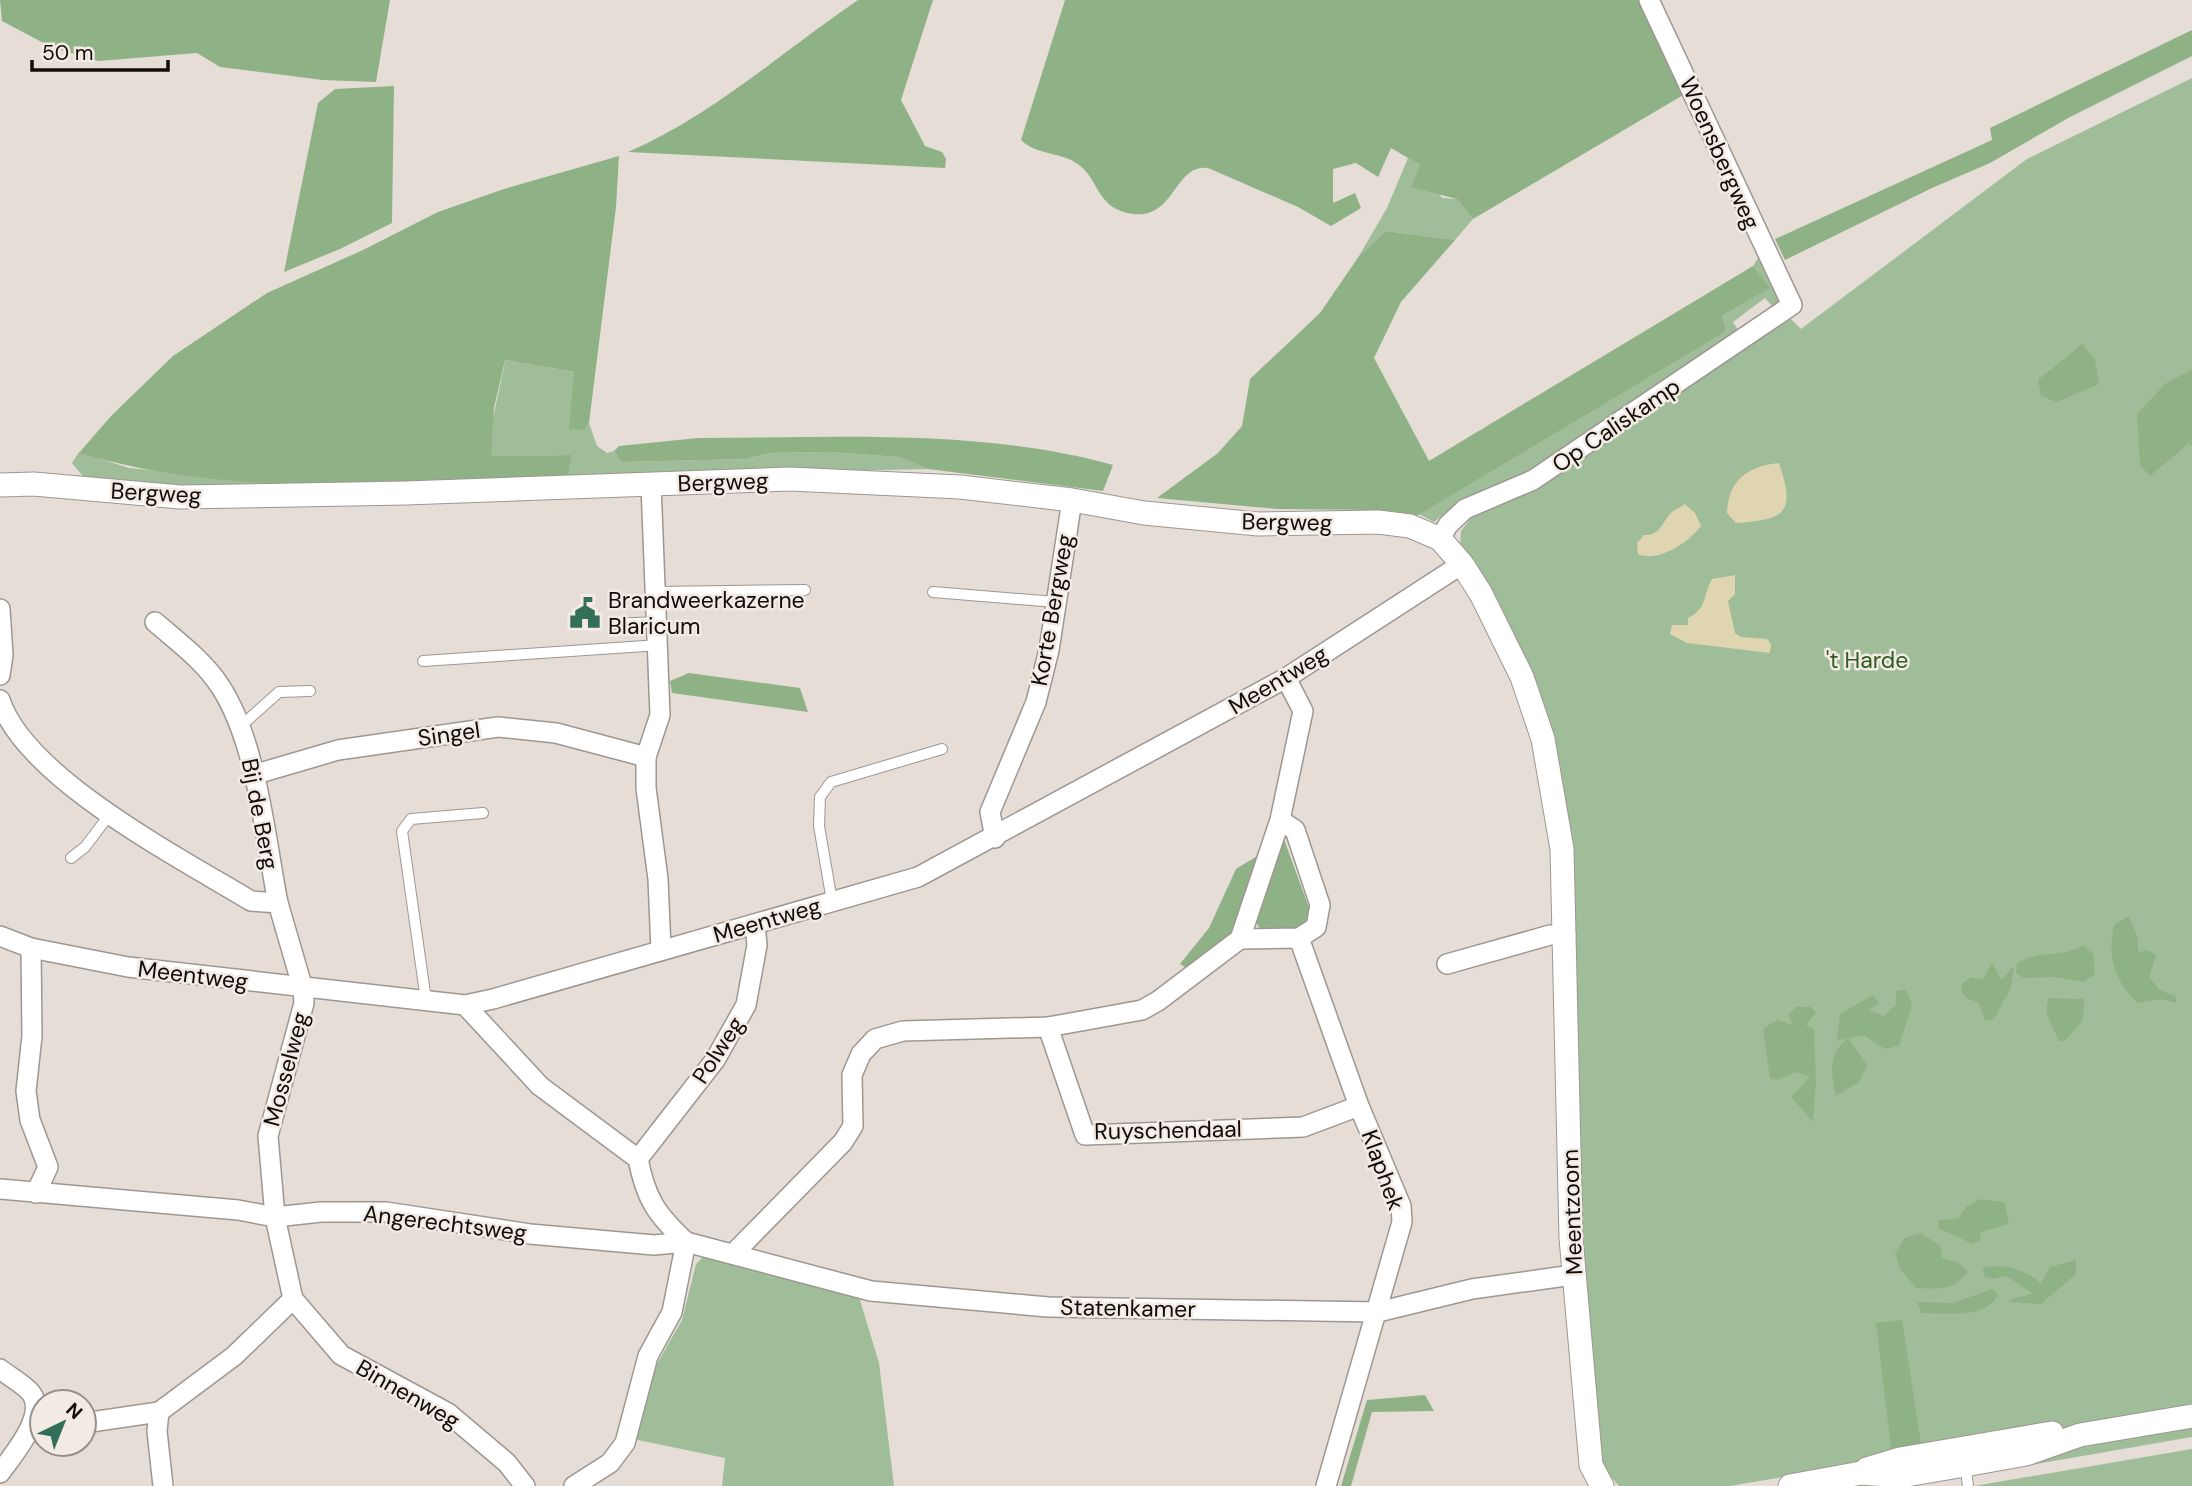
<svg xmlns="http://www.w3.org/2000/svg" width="2192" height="1486" font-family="'DM Sans',sans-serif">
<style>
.green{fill:#9fbd99}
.forest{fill:#8eb286}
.sand{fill:#dfd5b0}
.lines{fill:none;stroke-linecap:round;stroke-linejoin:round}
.service-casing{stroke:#9e9791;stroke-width:12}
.minor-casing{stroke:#9e9791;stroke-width:22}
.tertiary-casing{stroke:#9e9791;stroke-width:25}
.service{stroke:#fff;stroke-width:10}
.minor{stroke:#fff;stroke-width:19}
.tertiary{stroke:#fff;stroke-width:23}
.labels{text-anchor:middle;stroke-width:5;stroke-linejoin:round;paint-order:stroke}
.street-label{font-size:23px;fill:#0f0c0a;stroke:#f2eae3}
.poi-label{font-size:23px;fill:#0f0c0a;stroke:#f2eae3;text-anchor:start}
.park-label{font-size:23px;fill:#2c5c21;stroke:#f2eae3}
</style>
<rect width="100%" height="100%" fill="#e5ddd6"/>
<!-- green -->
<g class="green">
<polygon points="2192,78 2192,1407 1730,1486 1619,1486 1605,1470 1598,1447 1582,1291 1558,786 1460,546 1461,531 1473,515 1552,479 1733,352 1791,319 1801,329 2027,159"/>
<polygon points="1408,158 1420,165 1442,198 1457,199 1473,219 1455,240 1386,231 1356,261 1387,208"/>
<polygon points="1760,255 1779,295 1777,306 1774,308 1765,298 1733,322 1739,332 1532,470 1462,499 1434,522 1419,514 1722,316 1769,288 1753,266"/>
<path d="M505 360 574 372 584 430 589 423 597 446 607 453 614 451 621 462 746 459 771 453 830 452 899 457 928 469 568 477 572 455 490 456C489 423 500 392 505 360Z"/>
<polygon points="79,452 129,468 310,486 241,491 86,480 72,463"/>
<polygon points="705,1255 859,1297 879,1363 894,1486 722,1486 725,1458 633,1439 657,1364 682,1320 696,1264"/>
<polygon points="2192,1424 2192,1437 2013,1468 2012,1461 2055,1449"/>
<polygon points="2192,1449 2192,1486 1974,1486"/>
</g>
<!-- forest -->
<g class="forest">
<polygon points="0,0 390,0 376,82 323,80 220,67 197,53 98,61 51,47 2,21"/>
<path d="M858 0H933L901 100 925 146 942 152 946 159 945 168 628 152C713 115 783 51 858 0Z"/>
<path d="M1065 0H1652L1690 91 1473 219 1457 199 1411 187 1420 165 1391 148 1378 177 1356 163 1333 169V203L1355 193 1361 208 1331 226 1298 207 1208 168C1172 164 1176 224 1127 213 1096 205 1099 180 1079 165 1061 151 1037 156 1021 140Z"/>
<polygon points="2192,30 2192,56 2070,117 1990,163 1932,188 1785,260 1775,239 1992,140 1990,128"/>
<polygon points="394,86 392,223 340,249 284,272 318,103 335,89"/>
<path d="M619 156 616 207 589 423 584 430 569 429 574 372 505 360 494 408 491 456 572 455 568 477C405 482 237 500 79 453L111 416 173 356 267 293 363 250 438 212 504 189Z"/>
<polygon points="1386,231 1455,240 1401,302 1374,358 1429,461 1753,266 1770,288 1722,316 1726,331 1413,518 1373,510 1277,509 1157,498 1218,453 1242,426 1250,379 1320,313 1357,259"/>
<polygon points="2082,344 2095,360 2099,384 2057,402 2041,396 2038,380"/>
<polygon points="2192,369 2192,446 2189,443 2150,476 2140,465 2137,414 2165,384"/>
<path d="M698 438C835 438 979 428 1113 465L1103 491 928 469 899 457 830 452 771 453 746 459 621 462 614 451 619 446Z"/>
<polygon points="689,673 800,688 808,712 672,693 670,681"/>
<polygon points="1282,834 1315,924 1266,938 1252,916"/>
<polygon points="1262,853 1234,941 1195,973 1180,964 1209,928 1236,869"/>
<path d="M2129 916 2138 939V952L2148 950 2156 955 2149 977 2159 989 2175 996 2177 1003 2160 999 2137 1003C2115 981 2107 956 2114 925Z"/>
<path d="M2083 945 2093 954 2095 974 2084 982 2055 977 2023 978 2016 973 2017 963C2039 949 2062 959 2083 945Z"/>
<polygon points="1992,962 2001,980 2014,966 2011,988 1994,1019 1985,1021 1978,1002 1968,999 1961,991 1962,983 1972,977 1983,980"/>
<path d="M1906 989 1912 1005 1899 1046 1885 1049 1863 1035 1848 1038 1867 1065 1859 1082 1836 1096C1831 1074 1827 1054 1847 1039L1837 1040 1840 1014 1873 995 1879 1003 1869 1010 1884 1016 1896 1004V991Z"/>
<path d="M2049 998 2084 999 2083 1020 2065 1041H2059C2053 1025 2042 1015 2049 998Z"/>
<polygon points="1796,1007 1811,1007 1816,1013 1806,1025 1814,1029 1816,1080 1813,1122 1791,1097 1810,1077 1797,1072 1776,1080 1770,1078 1763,1029 1777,1020 1794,1026 1788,1015"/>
<polygon points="1981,1199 2004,1202 2009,1224 1980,1232 1981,1240 1973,1244 1938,1228 1939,1220 1958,1219 1967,1206"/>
<path d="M1921 1233 1940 1246 1942 1258 1958 1262 1968 1271C1954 1291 1939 1289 1916 1288L1900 1269 1895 1253 1905 1238Z"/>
<path d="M2076 1260V1274L2041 1304 2008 1302 2013 1298 2033 1294 2007 1276 1993 1279 1985 1277 1982 1268C2001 1263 2027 1269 2041 1284L2050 1267Z"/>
<path d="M1992 1289 1998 1294C1988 1320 1944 1313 1921 1313L1917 1302 1953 1303Z"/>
<polygon points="1902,1320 1921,1444 1891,1448 1876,1323"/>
<polygon points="1425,1395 1434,1411 1372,1412 1351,1486 1341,1486 1367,1400"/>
</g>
<!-- sand -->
<g class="sand">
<path d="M1779 463C1795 511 1788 520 1736 523L1727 513C1728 480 1748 466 1779 463Z"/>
<path d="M1685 504 1695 513 1701 526C1689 542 1659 563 1638 554L1637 543 1644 535C1660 536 1661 524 1670 514 1674 510 1681 507 1685 504Z"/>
<path d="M1735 575V594L1728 601 1735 633 1741 637 1767 639 1771 644 1770 653 1687 643 1670 634 1672 625H1688V618C1707 609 1703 595 1712 579Z"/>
</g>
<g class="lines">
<defs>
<g id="service">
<polyline points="657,592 805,590"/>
<polyline points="933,592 1056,602"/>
<polyline points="613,624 658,622"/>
<polyline points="423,661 660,645"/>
<polyline points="242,725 279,692 310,691"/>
<polyline points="71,858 85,847 110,814"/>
<polyline points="832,901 819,826 820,797 831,782 942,749"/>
<polyline points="426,1000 402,831 411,819 483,813"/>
<polyline points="1965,1463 1968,1486"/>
</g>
<g id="minor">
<polyline points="1440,539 1448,525 1465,509 1533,480 1792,305 1649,0"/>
<polyline points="0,609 3,655 0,675"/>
<path d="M155 622C178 642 204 661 220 686 257 742 265 837 278 903"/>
<path d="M0 700C25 778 182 859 251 901L278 903 303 989 304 1003 268 1136 275 1217 293 1299 341 1355 448 1413 507 1463 525 1486"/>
<polyline points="646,757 660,715 651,484"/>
<polyline points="253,775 338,750 498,727 556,733 646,757 646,788 658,879 661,950"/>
<polyline points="995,838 990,812 1036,702 1049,650 1072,500"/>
<polyline points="0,936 31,948 128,967 465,1005 493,999 918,877 1286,678 1462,564"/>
<polyline points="1299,938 1359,1106 1401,1206 1402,1222 1326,1486"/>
<polyline points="1240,939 1299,938 1316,927 1320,905 1295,830 1280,820"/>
<polyline points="31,948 32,1036 26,1091 30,1120 48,1167 36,1193"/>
<polyline points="1447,964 1550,935 1566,935"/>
<path d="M465 1005 540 1086 638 1159C646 1199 656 1214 686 1242"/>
<polyline points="1048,1027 1085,1135 1303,1127 1359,1106"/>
<polyline points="638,1159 715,1060 746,1005 757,945 755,924"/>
<polyline points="0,1189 238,1210 275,1217 321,1212 386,1212 530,1234 654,1245 686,1242 871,1291 1048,1307 1378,1312 1472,1289 1573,1275"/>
<polyline points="734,1253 843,1142 853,1126 852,1075 861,1054 875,1039 903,1031 1048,1027 1142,1010 1158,1001 1240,939 1280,820 1303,711 1286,678"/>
<path d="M0 1369C10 1377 24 1384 31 1393 48 1415 12 1456 0 1473"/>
<polyline points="84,1423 159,1412"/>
<polyline points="163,1486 157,1431 159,1412 234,1356 293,1299"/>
<polyline points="574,1486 610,1463 625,1443 648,1356 672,1312 686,1242"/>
</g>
<g id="tertiary">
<polyline points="0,485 34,484 180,497 406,493 790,479 960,487 1072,500 1144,513 1258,524 1378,522 1410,526 1440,539 1462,564 1481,594 1522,677 1543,739 1562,849 1571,1238 1591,1465 1602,1486"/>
<polyline points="1867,1469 1900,1459 2052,1433"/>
<polyline points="1790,1486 1861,1473 1900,1476 1965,1465 2026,1454 2080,1435 2192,1416"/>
</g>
</defs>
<!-- service casing -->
<use href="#service" class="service-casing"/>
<!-- minor casing -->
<use href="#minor" class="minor-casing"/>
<!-- tertiary casing -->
<use href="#tertiary" class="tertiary-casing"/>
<!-- service -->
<use href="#service" class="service"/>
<!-- minor -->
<use href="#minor" class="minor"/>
<!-- tertiary -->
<use href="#tertiary" class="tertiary"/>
</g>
<!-- icons -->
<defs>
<symbol id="civic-bare" viewBox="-9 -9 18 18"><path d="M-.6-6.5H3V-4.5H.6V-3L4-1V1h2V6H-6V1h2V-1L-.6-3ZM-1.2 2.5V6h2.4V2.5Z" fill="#336e59" stroke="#f2eae3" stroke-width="2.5" paint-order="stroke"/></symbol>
</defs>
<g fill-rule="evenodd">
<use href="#civic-bare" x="563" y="591" width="44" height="44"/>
</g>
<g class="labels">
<!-- street labels -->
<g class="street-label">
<text transform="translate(1720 153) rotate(66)" y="8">Woensbergweg</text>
<text transform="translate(1616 425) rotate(-34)" y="8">Op Caliskamp</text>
<text transform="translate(723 482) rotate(-2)" y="8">Bergweg</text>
<text transform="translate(156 493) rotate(3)" y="8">Bergweg</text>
<text transform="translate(1287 522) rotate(1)" y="8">Bergweg</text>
<text transform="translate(1052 610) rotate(-80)" y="8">Korte Bergweg</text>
<text transform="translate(1278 680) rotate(-31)" y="8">Meentweg</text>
<text transform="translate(449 734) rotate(-8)" y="8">Singel</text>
<text transform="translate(260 814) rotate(79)" y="8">Bij de Berg</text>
<text transform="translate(767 920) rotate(-16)" y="8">Meentweg</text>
<text transform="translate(193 975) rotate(7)" y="8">Meentweg</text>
<text transform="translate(718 1050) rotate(-57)" y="8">Polweg</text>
<text transform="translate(286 1069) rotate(-75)" y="8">Mosselweg</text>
<text transform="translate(1168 1130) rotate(-1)" y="8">Ruyschendaal</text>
<text transform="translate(1383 1170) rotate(70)" y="8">Klaphek</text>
<text transform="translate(1572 1212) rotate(-92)" y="8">Meentzoom</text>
<text transform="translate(445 1223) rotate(7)" y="8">Angerechtsweg</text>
<text transform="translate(1128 1308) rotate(1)" y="8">Statenkamer</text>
<text transform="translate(408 1394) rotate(30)" y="8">Binnenweg</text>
</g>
<!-- poi labels -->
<g class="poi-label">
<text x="608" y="608">Brandweerkazerne<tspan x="608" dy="26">Blaricum</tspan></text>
</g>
<!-- park labels -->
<g class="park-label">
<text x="1867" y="668">'t Harde</text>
</g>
</g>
<!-- north arrow -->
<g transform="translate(63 1423) rotate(43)"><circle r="33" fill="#f2eae3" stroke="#97918c" stroke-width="2"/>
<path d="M0-5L12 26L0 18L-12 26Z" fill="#336e59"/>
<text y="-10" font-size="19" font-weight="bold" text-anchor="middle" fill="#0f0c0a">N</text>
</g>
<!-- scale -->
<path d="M32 60v10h136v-10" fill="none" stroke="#0f0c0a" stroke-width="3.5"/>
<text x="42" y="60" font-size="21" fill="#0f0c0a" stroke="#f2eae3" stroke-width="5" paint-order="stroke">50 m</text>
</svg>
